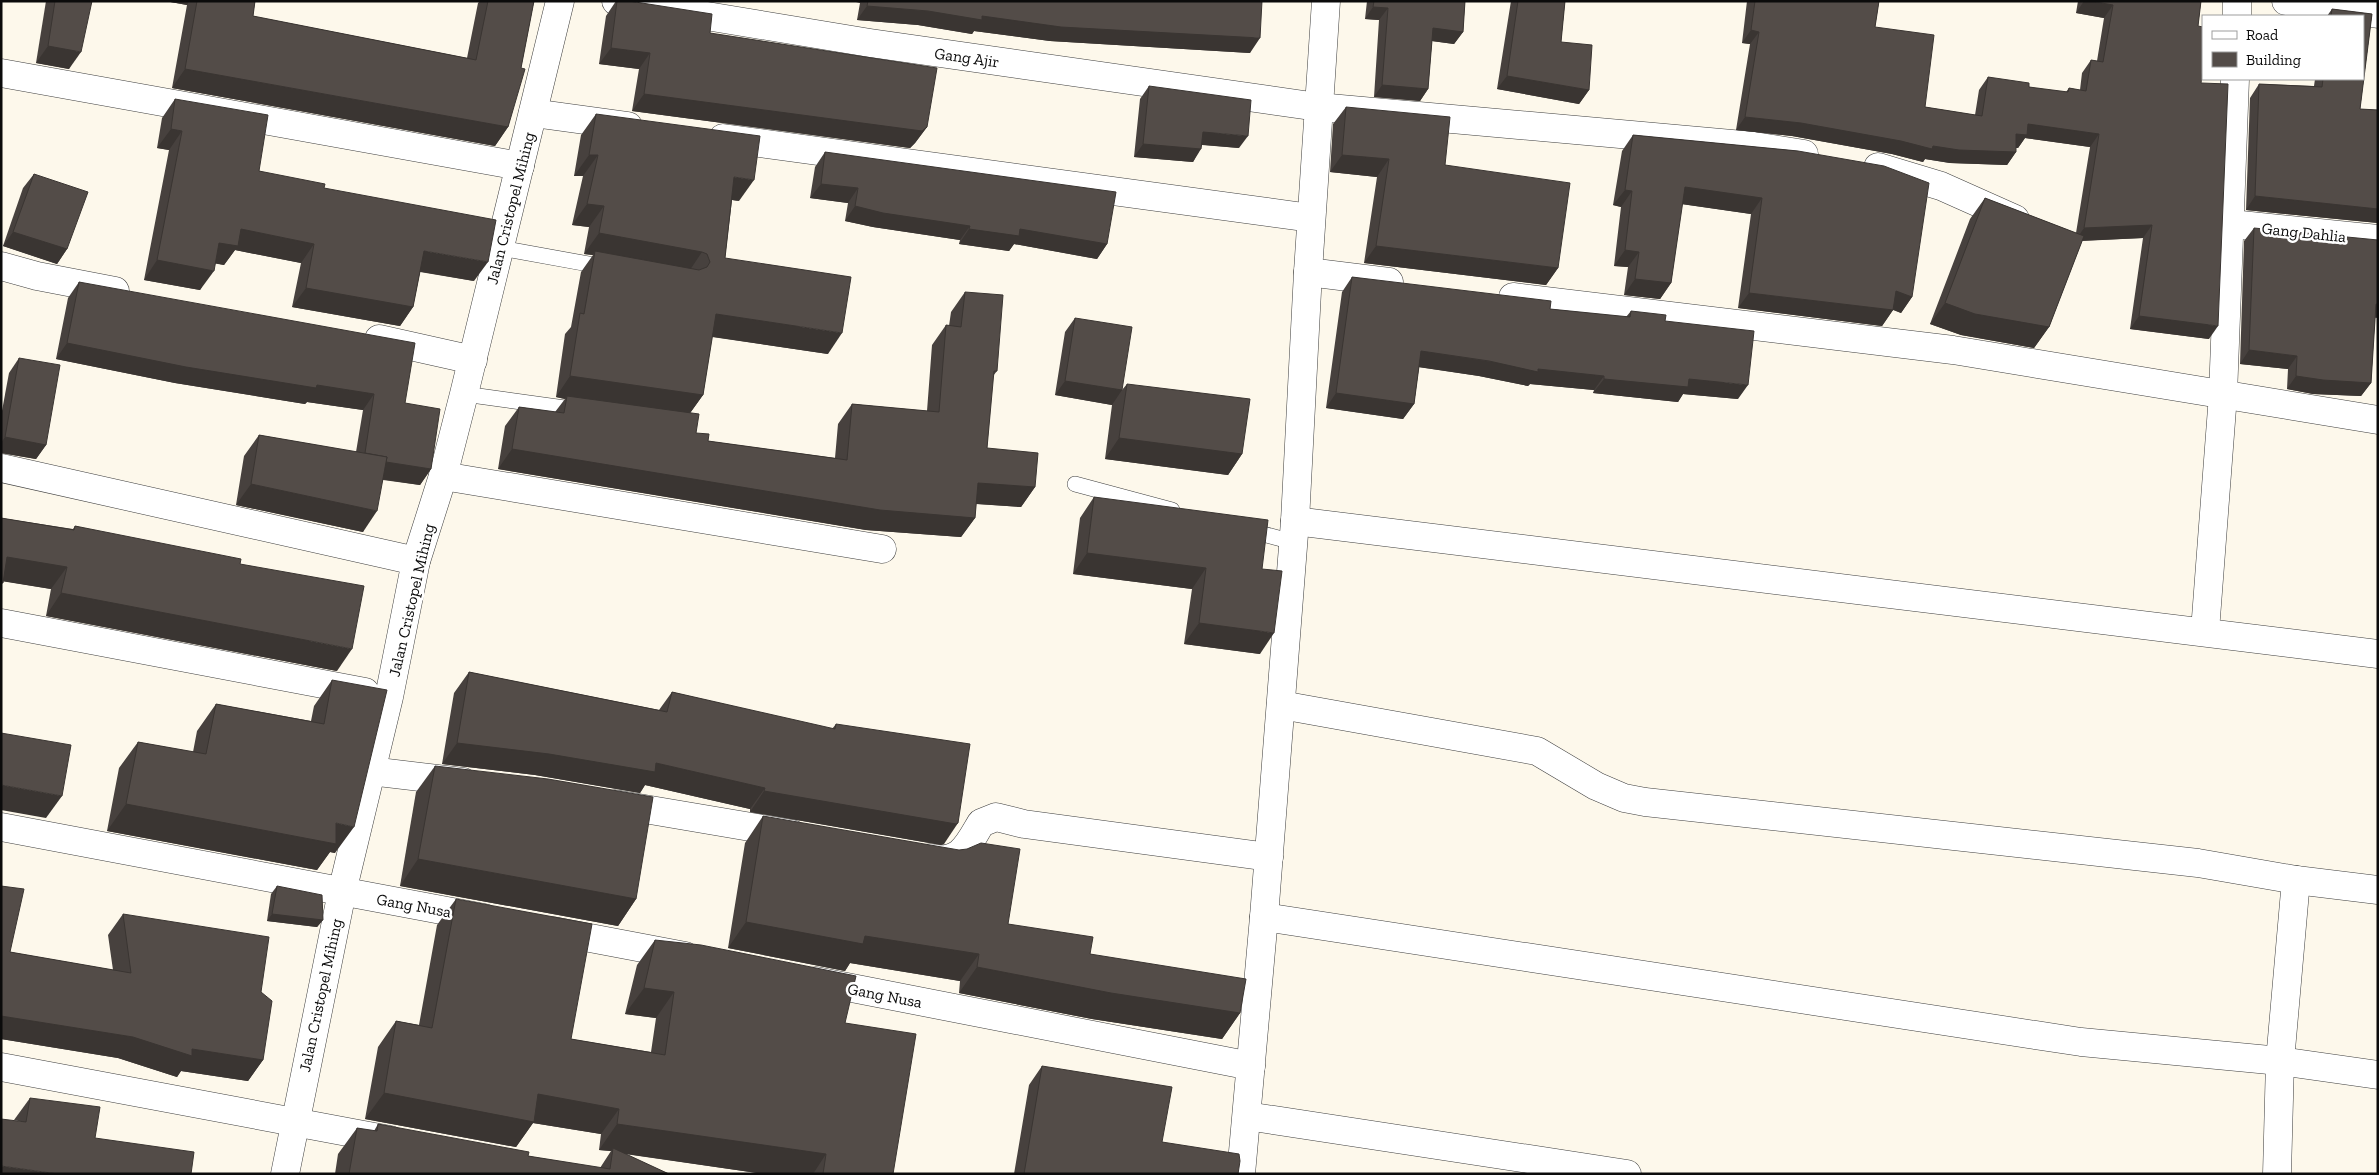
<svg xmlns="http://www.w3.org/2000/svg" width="2379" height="1175" font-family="'Zilla Slab',serif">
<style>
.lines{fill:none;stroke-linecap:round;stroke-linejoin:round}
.service-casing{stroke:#3e3e3e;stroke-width:16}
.minor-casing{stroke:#3e3e3e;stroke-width:29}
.tertiary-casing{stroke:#3e3e3e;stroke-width:29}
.service{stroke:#fff;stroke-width:15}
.minor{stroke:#fff;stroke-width:28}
.tertiary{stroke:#fff;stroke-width:28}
.wall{fill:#47413e}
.shaded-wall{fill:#3a3532}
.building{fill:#534c48;stroke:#3a3532}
.labels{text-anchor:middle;stroke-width:5;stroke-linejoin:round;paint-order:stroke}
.street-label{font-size:16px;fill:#0b0b0b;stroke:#fff}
</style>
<rect width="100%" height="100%" fill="#fdf8eb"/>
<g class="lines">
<defs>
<g id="service">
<polyline points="501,248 605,267"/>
<polyline points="464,394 579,410"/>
<polyline points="1075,484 1172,510"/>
<polyline points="1248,530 1293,542"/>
</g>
<g id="minor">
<polyline points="616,1 870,43 1318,107 1754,146 1804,154"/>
<polyline points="2286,1 2378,14"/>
<polyline points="2237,16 2237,1"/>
<polyline points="1,73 520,166"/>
<polyline points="533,113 628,126"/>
<polyline points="723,138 1311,218"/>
<polyline points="1878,167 1941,186 2015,219"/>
<polyline points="2231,224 2378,239"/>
<polyline points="1,266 37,276 115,291"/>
<polyline points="1308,272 1389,282"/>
<polyline points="1513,297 1953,350 2378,420"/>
<polyline points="379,339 473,360"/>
<polyline points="1,468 416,561"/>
<polyline points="443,476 882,549"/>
<polyline points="1295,521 2378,654"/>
<polyline points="1,623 365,692"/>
<polyline points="2205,631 2223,395 2235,79"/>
<polyline points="1281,705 1537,751 1596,786 1624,798 1645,802 2198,863 2296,880 2378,890"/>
<polyline points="370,771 463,782"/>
<polyline points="615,804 792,834"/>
<polyline points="1,827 484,918"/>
<path d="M930 858C960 865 968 845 981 823L996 817 1024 824 1269 857"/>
<polyline points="1264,917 2081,1042 2280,1061 2378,1075"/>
<polyline points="553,931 685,956"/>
<polyline points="816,981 1251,1066"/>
<polyline points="1,1067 390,1140"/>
<polyline points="1247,1116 1627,1174"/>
<polyline points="1241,1174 1264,917 1295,521 1308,272 1326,1"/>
<polyline points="2277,1174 2280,1061 2296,880"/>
</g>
<polyline id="tertiary" points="285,1174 342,892 389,697 416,561 443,476 464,394 560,1"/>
</defs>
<!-- service casing -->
<use href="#service" class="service-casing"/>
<!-- minor casing -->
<use href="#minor" class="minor-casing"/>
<!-- tertiary casing -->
<use href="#tertiary" class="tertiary-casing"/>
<!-- service -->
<use href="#service" class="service"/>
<!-- minor -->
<use href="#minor" class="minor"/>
<!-- tertiary -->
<use href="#tertiary" class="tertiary"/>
</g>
<!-- wall -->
<g class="wall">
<polygon points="46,1 92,1 69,69 36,63"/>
<polygon points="165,1 255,1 253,16 467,58 478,3 480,1 534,1 521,68 508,127 495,146 172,88 187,5"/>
<polygon points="616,1 629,1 710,33 927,127 915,143 910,148 632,111 639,69 599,64 606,16"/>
<polygon points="852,1 1262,1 1250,53 1050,41 974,31 972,34 918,25 857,20 860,3"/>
<polygon points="1367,1 1465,1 1463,32 1454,44 1432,41 1428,89 1420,101 1374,97 1379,20 1365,19"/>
<polygon points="1511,1 1565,1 1561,42 1589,90 1579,104 1497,89"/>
<polygon points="1747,1 1879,1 1875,27 1925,107 1975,115 1979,90 1988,77 2029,87 2066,92 2069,88 2080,90 2082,73 2091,60 2097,61 2104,18 2076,13 2078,1 2201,1 2198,26 2209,339 2130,329 2143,238 2082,241 2049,327 2034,348 1961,335 1930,324 1970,219 1985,198 2076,233 2090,147 2025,138 2018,148 2016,148 2016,152 2007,165 1950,163 1925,159 1923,162 1892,154 1792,136 1736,130 1750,44 1742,43"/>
<polygon points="2332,9 2372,14 2360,109 2378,110 2378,223 2246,210 2250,98 2259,84 2314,86 2315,79 2363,79 2363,16 2327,16"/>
<polygon points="1149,86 1239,148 1202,145 1193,162 1134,157 1140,99"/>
<polygon points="175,99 259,171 324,188 474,281 420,272 413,307 400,326 292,307 301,263 235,250 224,265 215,263 200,290 144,280 169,150 157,148 162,118"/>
<polygon points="1346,107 1445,165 1558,268 1546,285 1364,263 1377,177 1330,172 1333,124"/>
<polygon points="596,114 739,201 732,200 725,258 828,354 712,337 703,395 690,413 696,433 708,441 835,458 838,424 852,404 927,411 932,345 946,325 949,326 951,312 965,292 997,371 993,376 987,448 1035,487 1021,507 976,504 975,518 961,537 866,530 498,469 505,426 519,407 555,412 565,399 556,397 565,334 571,327 581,272 593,255 584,254 589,227 572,225 583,176 574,176 581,135"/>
<polygon points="1633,135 1798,151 1912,297 1901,313 1893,310 1882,326 1738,308 1751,214 1682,204 1671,283 1660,299 1624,295 1628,267 1614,266 1621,207 1613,205 1622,151"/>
<polygon points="825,152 1107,244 1097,259 1014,244 1009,251 959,244 960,240 873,227 845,221 848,203 810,198 815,167"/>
<polygon points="34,174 67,249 57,264 3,246 23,188"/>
<polygon points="2254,228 2375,318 2371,383 2361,396 2313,394 2287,389 2288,369 2240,364 2244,241"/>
<polygon points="1352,277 1550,309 1626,317 1631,311 1665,321 1738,399 1683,394 1678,402 1593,393 1594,390 1530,384 1528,386 1479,376 1419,367 1414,404 1403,419 1326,408 1342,292"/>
<polygon points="79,282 405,403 431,469 420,485 383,480 363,532 236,505 244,456 259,435 356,452 363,410 307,402 305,404 175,383 56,359 68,298"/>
<polygon points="1075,318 1122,390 1127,384 1242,454 1228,475 1105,459 1112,405 1055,395 1065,332"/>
<polygon points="19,358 46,445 36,459 1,453 1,416 9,373"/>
<polygon points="1094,497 1262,569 1260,654 1184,644 1192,589 1073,574 1080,518"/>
<polygon points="1,518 73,529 75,526 240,564 337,671 46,616 51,589 3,581 1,585"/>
<polygon points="469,672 659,710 672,692 832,729 836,724 944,844 941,845 750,812 750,809 645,785 640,793 535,775 442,764 454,693"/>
<polygon points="332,680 335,853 330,852 317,870 107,831 119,768 138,742 193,752 197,731 216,704 311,721 314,706"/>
<polygon points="435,766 636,899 618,926 400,886 416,792"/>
<polygon points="763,816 1008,924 1090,954 1240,1013 1222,1039 1092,1019 959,993 960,981 850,963 845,971 728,948 745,843"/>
<polygon points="1,886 10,952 113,970 108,935 123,914 261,992 263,1060 248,1081 181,1071 177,1077 118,1058 1,1039"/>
<polygon points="277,886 323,920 317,927 267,921 271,894"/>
<polygon points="456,899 571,1039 651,1052 656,1018 625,1014 637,965 655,940 845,1023 893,1174 764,1174 625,1154 669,1174 335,1174 338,1154 357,1128 374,1131 378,1124 528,1156 600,1168 611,1151 599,1150 601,1134 533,1123 516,1147 365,1119 378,1047 396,1021 419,1025 437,925"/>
<polygon points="1042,1066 1162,1142 1238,1174 1014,1174 1029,1085"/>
<polygon points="30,1098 95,1138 14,1120"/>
</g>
<!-- shaded-wall -->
<g class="shaded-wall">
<polygon points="165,1 189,1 187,5"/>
<polygon points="2084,1 2090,1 2113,5 2104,18 2076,13"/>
<polygon points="867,6 982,16 1260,38 1250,53 1050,41 974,31 972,34 918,25 857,20"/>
<polygon points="1373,7 1388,8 1379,20 1365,19"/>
<polygon points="1433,28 1463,32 1454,44 1424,40"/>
<polygon points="1751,30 1759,32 1750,44 1742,43"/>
<polygon points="48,46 81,52 69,69 36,63"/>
<polygon points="611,48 650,53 639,69 599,64"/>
<polygon points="185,69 508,127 495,146 172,88"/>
<polygon points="1507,76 1589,90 1579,104 1497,89"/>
<polygon points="1382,85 1428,89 1420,101 1374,97"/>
<polygon points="644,94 927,127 915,143 910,148 632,111"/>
<polygon points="1745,117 1801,123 1933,146 2016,152 2007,165 1950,163 1925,159 1923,162 1892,154 1792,136 1736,130"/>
<polygon points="2028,124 2099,134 2090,147 2025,138 2018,148 2007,147 2016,134"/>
<polygon points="171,129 182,131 169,150 157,148"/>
<polygon points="1203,132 1248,136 1239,148 1194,144"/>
<polygon points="1143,144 1201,149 1193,162 1134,157"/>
<polygon points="589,155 598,155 583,176 574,176"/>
<polygon points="1342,155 1389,159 1377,177 1330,172"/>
<polygon points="734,177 754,180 739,201 720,198"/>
<polygon points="821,184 858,188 848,203 810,198"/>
<polygon points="1685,187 1762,198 1751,214 1674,203"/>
<polygon points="1625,190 1632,191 1621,207 1613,205"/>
<polygon points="2255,196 2378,209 2378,223 2246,210"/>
<polygon points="587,204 604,206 589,227 572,225"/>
<polygon points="855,206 970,226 960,240 873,227 845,221"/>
<polygon points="2152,225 2143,238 2075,241 2084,228"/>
<polygon points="241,229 314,244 301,263 235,250 224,265 206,262 219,243"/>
<polygon points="969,229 1020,229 1107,244 1097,259 1014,244 1009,251 959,244"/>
<polygon points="13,232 67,249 57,264 3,246"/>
<polygon points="599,233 702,252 688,273 595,251 593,255 584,254"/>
<polygon points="1376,246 1558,268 1546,285 1364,263"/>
<polygon points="1625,250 1639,252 1628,267 1614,266"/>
<polygon points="424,251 488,262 474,281 411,270"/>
<polygon points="157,260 214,271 200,290 144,280"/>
<polygon points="1635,279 1671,283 1660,299 1624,295"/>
<polygon points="306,288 413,307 400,326 292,307"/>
<polygon points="1896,291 1912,297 1901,313 1885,306"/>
<polygon points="1749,293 1893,310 1882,326 1738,308"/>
<polygon points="1945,303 2049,327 2034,348 1961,335 1930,324"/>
<polygon points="2376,304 2378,304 2378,318 2367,317"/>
<polygon points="716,314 842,333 828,354 701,335"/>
<polygon points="2139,316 2218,326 2209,339 2130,329"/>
<polygon points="67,343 317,385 374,394 363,410 307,402 305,404 175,383 56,359"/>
<polygon points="2249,350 2297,356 2288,369 2240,364"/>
<polygon points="1421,351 1538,369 1604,376 1594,390 1530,384 1528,386 1479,376 1411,366"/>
<polygon points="570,376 703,395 688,416 567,396 565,399 556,397"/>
<polygon points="2296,376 2371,383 2361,396 2313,394 2287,389"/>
<polygon points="1604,379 1689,379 1748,385 1738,399 1683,394 1678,402 1593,393"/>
<polygon points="1065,381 1122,390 1112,405 1055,395"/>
<polygon points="1336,393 1414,404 1403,419 1326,408"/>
<polygon points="5,437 46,445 36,459 1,453 1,443"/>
<polygon points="1119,438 1242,454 1228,475 1105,459"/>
<polygon points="512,449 975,518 961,537 866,530 498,469"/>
<polygon points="364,459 431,469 420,485 353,475"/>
<polygon points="978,483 1035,487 1021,507 964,503"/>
<polygon points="251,484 377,511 363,532 236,505"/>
<polygon points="1087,553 1206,568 1192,589 1073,574"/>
<polygon points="7,557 67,567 51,589 1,581"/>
<polygon points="61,593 352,649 337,671 46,616"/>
<polygon points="1199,623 1274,633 1260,654 1184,644"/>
<polygon points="457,743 656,763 765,788 750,809 645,785 640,793 535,775 442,764"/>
<polygon points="1,785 62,796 46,818 1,810"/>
<polygon points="764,791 958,823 944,844 941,845 750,812"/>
<polygon points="126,804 336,823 354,827 335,853 330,852 317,870 107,831"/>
<polygon points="418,859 636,899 618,926 400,886"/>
<polygon points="272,914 323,920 317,927 267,921"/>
<polygon points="746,922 865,936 979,954 960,981 850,963 845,971 728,948"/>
<polygon points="977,967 1240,1013 1222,1039 1092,1019 959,993"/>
<polygon points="644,988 674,992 656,1018 625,1014"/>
<polygon points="1,1016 133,1037 192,1049 263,1060 248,1081 181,1071 177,1077 118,1058 1,1039"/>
<polygon points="384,1093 538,1094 619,1109 601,1134 533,1123 516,1147 365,1119"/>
<polygon points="617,1124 826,1154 813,1174 764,1174 613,1152 613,1148 611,1151 599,1150"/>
<polygon points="1,1166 58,1174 1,1174"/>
</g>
<!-- building -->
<g class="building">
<polygon points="55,1 92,1 81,52 48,46"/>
<polygon points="197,1 255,1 253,16 476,60 488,1 534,1 521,68 525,69 508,127 185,69"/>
<polygon points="617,1 629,1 712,14 710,33 937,68 927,127 922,131 644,94 650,53 611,48"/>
<polygon points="868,1 1262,1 1260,38 1061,27 982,16 982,20 928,11 867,6"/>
<polygon points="1374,1 1465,1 1463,32 1433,28 1428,89 1382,85 1388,8 1373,7"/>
<polygon points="1518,1 1565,1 1561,42 1592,45 1589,90 1507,76"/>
<polygon points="1755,1 1879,1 1875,27 1934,35 1925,107 1982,116 1988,77 2029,83 2029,87 2068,92 2069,88 2086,91 2091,60 2103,62 2113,5 2090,1 2201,1 2198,26 2203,27 2203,69 2201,83 2228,84 2218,326 2139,316 2152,225 2084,228 2099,134 2028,124 2027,135 2016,134 2016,152 1959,150 1933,146 1932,149 1901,141 1801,123 1745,117 1759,32 1751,30"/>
<polygon points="2332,9 2372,14 2360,109 2378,110 2378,209 2255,196 2259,84 2322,87 2323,79 2363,79 2363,16 2331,16"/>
<polygon points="1149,86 1251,100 1248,136 1203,132 1201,149 1143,144"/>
<polygon points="175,99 268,115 259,171 325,184 324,188 496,220 488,262 424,251 413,307 306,288 314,244 241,229 238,246 219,243 214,271 157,260 182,131 171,129"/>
<polygon points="1346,107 1450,117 1445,165 1570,183 1558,268 1376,246 1389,159 1342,155"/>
<polygon points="596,114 760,136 754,180 734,177 725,258 851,277 842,333 716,314 703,395 570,376 580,313 584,314 595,251 699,270 707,267 710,262 707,254 702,252 599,233 604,206 587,204 598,155 589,155"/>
<polygon points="1633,135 1798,151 1884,166 1929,183 1912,297 1896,291 1893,310 1749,293 1762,198 1685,187 1671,283 1635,279 1639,252 1625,250 1632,191 1625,190"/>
<polygon points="825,152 1116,192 1107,244 1020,229 1019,236 969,229 970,226 883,213 855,206 858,188 821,184"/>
<polygon points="34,174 88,192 67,249 13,232"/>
<polygon points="1985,198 2084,236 2049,327 1975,314 1945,303"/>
<polygon points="2254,228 2378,240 2378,304 2376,304 2371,383 2323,380 2296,376 2297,356 2249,350"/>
<polygon points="1352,277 1551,301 1550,309 1630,317 1631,311 1666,315 1665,321 1754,331 1748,385 1689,379 1688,387 1604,379 1604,376 1538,369 1538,372 1489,361 1421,351 1414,404 1336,393"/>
<polygon points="79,282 415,343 405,403 440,409 431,469 386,462 387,457 365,453 374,394 317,385 316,388 186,367 67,343"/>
<polygon points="965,292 1003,295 997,371 994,371 987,448 1038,453 1035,487 978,483 975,518 880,510 512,449 519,407 564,413 567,396 699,414 696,433 709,434 708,441 847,460 852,404 939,412 946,325 961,327"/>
<polygon points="1075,318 1132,327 1122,390 1065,381"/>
<polygon points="19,358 60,365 46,445 5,437"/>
<polygon points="1127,384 1250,399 1242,454 1119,438"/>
<polygon points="259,435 387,457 377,511 251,484"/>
<polygon points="1094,497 1268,520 1262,569 1282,571 1274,633 1199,623 1206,568 1087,553"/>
<polygon points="1,518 74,530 75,526 241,559 240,564 364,586 352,649 61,593 67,567 7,557 3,583 1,583"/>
<polygon points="469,672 667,712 672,692 835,729 836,724 970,744 958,823 956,824 764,791 765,788 656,763 655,772 549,754 457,743"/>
<polygon points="332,680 387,690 354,827 336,823 336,844 126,804 138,742 206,754 216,704 324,724"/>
<polygon points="1,733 71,745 62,796 1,785"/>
<polygon points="435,766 548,779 653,797 636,899 418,859"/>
<polygon points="763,816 959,850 967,849 981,843 1020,849 1008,924 1093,937 1090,954 1246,979 1240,1013 1111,993 977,967 979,954 865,936 863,944 746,922"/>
<polygon points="1,886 24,889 10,952 131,973 123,914 269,937 261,992 272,1001 263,1060 192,1049 192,1056 133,1037 1,1016"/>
<polygon points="277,886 322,895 323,920 272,914"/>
<polygon points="456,899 592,924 571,1039 665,1055 674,992 644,988 655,940 701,945 856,976 845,1023 916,1034 893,1174 823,1174 826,1154 617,1124 619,1109 538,1094 534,1122 384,1093 396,1021 432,1028"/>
<polygon points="1042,1066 1172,1087 1162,1142 1239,1154 1240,1161 1238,1174 1024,1174"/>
<polygon points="30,1098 100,1107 95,1138 194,1152 191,1174 58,1174 1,1166 1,1119 26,1122"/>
<polygon points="378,1124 529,1152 528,1156 610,1169 613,1148 669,1174 349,1174 357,1128 377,1131"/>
</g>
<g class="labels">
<!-- street labels -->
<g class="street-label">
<text transform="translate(967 57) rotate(8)" y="6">Gang Ajir</text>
<text transform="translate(510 208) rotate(-76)" y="6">Jalan Cristopel Mihing</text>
<text transform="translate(2304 232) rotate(6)" y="6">Gang Dahlia</text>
<text transform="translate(411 600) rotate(-77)" y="6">Jalan Cristopel Mihing</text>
<text transform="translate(414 905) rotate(10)" y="6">Gang Nusa</text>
<text transform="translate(320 995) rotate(-78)" y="6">Jalan Cristopel Mihing</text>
<text transform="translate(885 995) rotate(11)" y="6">Gang Nusa</text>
</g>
</g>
<!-- border -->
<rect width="2379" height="1175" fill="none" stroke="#0b0b0b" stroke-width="5"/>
<!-- legend -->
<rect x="2202" y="15" width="162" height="65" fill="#ffffff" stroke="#9d9d9d"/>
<rect x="2212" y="31" width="25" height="8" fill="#ffffff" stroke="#9d9d9d"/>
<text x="2246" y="40" font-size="15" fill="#0b0b0b">Road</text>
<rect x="2212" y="52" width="25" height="15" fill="#534c48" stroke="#9d9d9d"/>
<text x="2246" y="65" font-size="15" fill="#0b0b0b">Building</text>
</svg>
